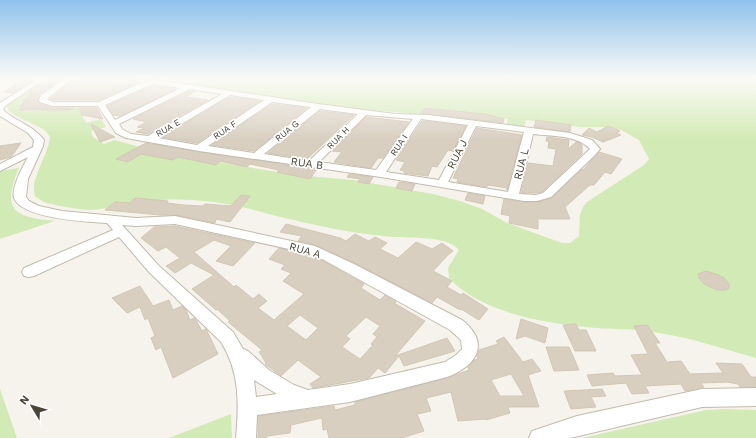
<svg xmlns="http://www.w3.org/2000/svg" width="756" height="438" font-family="'Work Sans',sans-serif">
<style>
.green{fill:#d2eab5}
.building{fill:#d8cfc1;stroke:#d3c7b4;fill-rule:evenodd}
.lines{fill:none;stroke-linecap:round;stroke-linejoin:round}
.minor-casing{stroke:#c2bbae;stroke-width:2}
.minor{fill:#fff;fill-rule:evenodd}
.labels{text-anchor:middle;stroke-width:3.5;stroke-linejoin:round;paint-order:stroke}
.far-street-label{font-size:9px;fill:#4b4439;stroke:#fff}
.street-label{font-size:11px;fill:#4b4439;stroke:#fff}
</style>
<rect width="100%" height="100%" fill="#f6f3ec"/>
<!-- green -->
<g class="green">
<path d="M195 79H756V358C722 348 688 337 653 332 634 328 615 330 596 328 549 324 482 314 449 278L448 268 459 250C449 236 410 238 393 237 354 234 314 225 276 216 264 213 253 209 241 207 210 200 173 197 141 202 125 204 109 208 93 210 82 210 71 208 60 206 51 204 42 203 35 196 29 180 49 154 50 137 44 124 18 121 8 110L7 107C12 99 22 93 31 91V93L20 103 21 104 25 105 24 111H37L67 106 94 105 97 111 82 115 86 123 101 119 106 127 91 131 93 137 104 144 114 140 152 150 253 168 296 175 353 180 433 194 460 201 482 209 507 223 562 243H570L579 236 580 215 583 207 587 202 644 165 649 159 639 140 621 130 608 127H581L526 120 524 128 506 126 508 119 424 107 419 114H415L338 107 190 85 196 82Z"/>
<path d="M19 168C0 212 16 217 55 221L0 239V171Z"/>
<polygon points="0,389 17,438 0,438"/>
<polygon points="725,409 756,410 756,438 582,438 706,410"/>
<polygon points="231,414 232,438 169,438"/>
</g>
<!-- building -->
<g class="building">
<polygon points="82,79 107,79 125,82 130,80 138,83 99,100 53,100 50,99 72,81"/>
<polygon points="23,80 33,81 13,93 4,92"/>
<polygon points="45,81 59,81 40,94 38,99 39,103 52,108 74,108 68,110 20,110 23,101 32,92 28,92"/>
<polygon points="152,86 176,89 120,116 113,115 107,106"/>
<polygon points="190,91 196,91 186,97 208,100 148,134 136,132 144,128 137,127 147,122 133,119"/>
<polygon points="236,97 260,101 197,143 162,137 228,98"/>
<polygon points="272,104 307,108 254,151 212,145"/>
<polygon points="79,108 97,108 103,119 82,115"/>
<polygon points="424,108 485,114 504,119 503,123 420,113"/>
<polygon points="320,111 354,115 307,159 268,153"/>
<polygon points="366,117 409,122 383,158 378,158 371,168 334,162 342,152 332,151"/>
<polygon points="536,120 571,125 570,132 534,127"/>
<polygon points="422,121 466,126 453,151 448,150 437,167 432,166 428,176 404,173 404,171 400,170 405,162 396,160"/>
<polygon points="91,124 115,137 100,142"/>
<polygon points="608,126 620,131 616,133 621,135 603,142 592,137 582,135 589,128 597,132"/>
<polygon points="477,128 522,135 507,190 507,188 495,186 487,185 487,187 457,182 458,179 453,178"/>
<polygon points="547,137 569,140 568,149 576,142 578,142 582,145 582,154 542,192 536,193 521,193 528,163 553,166 556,149 548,148 549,142 546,141"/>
<polygon points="21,143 11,157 0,160 0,146"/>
<polygon points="146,143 199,152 317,169 310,179 277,172 279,170 250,164 247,167 220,161 216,165 178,157 173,160 141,154 128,162 116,159"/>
<polygon points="599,152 622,159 611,174 605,172 594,185 590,185 565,207 570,219 538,219 538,229 509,223 510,216 501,214 504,199 524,202 537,202 552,198 582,169 582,171"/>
<polygon points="349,174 373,177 369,184 358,182 360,179 347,177"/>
<polygon points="399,182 415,184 412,191 396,188"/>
<polygon points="468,193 485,196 483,204 465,200"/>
<polygon points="241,195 250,196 230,222 216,219 215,223 175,215 160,215 105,210 115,202 130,203 135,198 168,201 167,203 184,205 203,206 205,204 231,206"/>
<polygon points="286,224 340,238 346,241 355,234 369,241 375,237 387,243 380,249 398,258 416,242 432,249 442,243 453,251 448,255 433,271 452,281 447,287 461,295 463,293 488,309 479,320 461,309 460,310 437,297 432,303 355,263 316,245 298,241 302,236 280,232"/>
<path d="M175 226 255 243 233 266 216 261 231 246 214 240 194 252 234 287 236 285 253 299 259 294 267 301 258 308 274 320 304 294 283 281 291 273 281 269 285 265 269 259 279 248 307 254 323 261 364 284 361 288 380 300 385 295 396 302 394 303 425 321 395 356 447 338 455 351 404 366 399 356 385 373 378 368 369 378 313 388 310 384 321 377 298 360 281 376 265 364 266 363 259 352 262 350 228 322 230 321 217 309 216 310 192 289 214 275 191 263 175 273 166 266 180 258 166 247 158 251 141 238 154 227ZM300 315 318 328 306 340 287 326ZM366 317 380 326 373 334 377 337 371 344 373 345 360 359 342 347 350 339 346 336Z"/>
<polygon points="706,271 716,274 724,278 729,284 729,288 725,290 717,290 704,284 699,278 698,274"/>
<polygon points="140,286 153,306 169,300 173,310 182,306 186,310 190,320 194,318 196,320 202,331 206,329 218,354 173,378 161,347 156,350 151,338 155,336 148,318 145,320 140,307 127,313 112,298"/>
<polygon points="521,319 548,328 545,343 525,336 516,339"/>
<polygon points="576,324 579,330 586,330 596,351 575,351 563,325"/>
<polygon points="647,325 660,343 655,343 667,362 681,361 690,374 723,373 716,363 742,364 751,377 756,377 756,387 740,387 738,384 728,382 701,383 704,387 685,391 681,384 645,386 649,393 632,394 626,383 592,386 587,375 613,373 615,376 642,375 631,355 648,354 634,326"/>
<path d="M504 337 523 362 532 359 541 371 528 375 539 407H508L510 413 486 420V419L458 421 451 392 426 398 431 411 417 414 424 431 402 438H329L327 429 323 430 322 418 291 425 290 433 267 436 266 438H258V416L334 406 335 410 355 405V402L447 378 469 370 468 367 474 360 478 359 477 356 479 350 498 344 496 341ZM511 374 524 396H500L491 380Z"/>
<polygon points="546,347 569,347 579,370 554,371"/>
<polygon points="602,389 606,396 591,397 596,407 571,409 564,391"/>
</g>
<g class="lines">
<defs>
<g id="minor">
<path d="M38 79H45L5 106 3 110C16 122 33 125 44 140L43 146 28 179 26 197 29 201 39 206 62 211 136 218 175 216 315 246 354 264 462 320C491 343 477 366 447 377L350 402 257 415 256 438H236C239 404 240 372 221 342L149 272 119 237 34 276 29 277 24 276 22 272 24 268 113 230 107 223C88 222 22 219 14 198 11 188 23 166 28 157L0 171V164L33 147 34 140 28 133 0 116V103ZM175 224 307 253 324 260 450 330 461 340 462 349 456 355 445 362 350 384 308 390 294 385 269 370 248 351 243 349 233 332 159 266 122 225 136 226ZM254 380 277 394 256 397Z"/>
<path d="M65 79H72L47 99 53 102H99L143 82 132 80 131 79H152L318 104 395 114 429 115 570 133 592 140 600 149 595 155 551 197 537 201H524L381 177 199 151 126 138 116 133 98 106H52L40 102 39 100 41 95ZM152 84 181 88 115 120 105 105ZM190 89 222 94 148 136 131 134 122 129 119 124ZM230 95 264 100 197 145 158 138ZM272 102 311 107 254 153 208 146ZM320 109 358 114 309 161 264 154ZM366 115 413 119 376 170 319 162ZM421 119 468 125 439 180 386 172ZM476 126 524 132 508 192 448 182ZM533 134C550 136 578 135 590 149L543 193 536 195 519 194Z"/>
<polygon points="593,79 602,79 602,80 599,82"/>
<polygon points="756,388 756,406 702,407 570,438 529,438 532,431 577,416 702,389"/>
</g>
</defs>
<!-- minor casing -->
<use href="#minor" class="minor-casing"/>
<!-- minor -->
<use href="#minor" class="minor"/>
</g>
<!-- sky -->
<linearGradient id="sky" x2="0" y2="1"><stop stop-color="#8fc1ec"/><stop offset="0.56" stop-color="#fbfaf6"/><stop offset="1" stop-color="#fbfaf6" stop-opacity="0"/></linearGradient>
<rect width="756" height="140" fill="url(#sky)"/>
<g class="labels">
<!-- far-street labels -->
<g class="far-street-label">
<text transform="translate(168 128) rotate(-30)" y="3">RUA E</text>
<text transform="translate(225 130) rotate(-34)" y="3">RUA F</text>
<text transform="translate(287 131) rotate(-39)" y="3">RUA G</text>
<text transform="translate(338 138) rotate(-45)" y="3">RUA H</text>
<text transform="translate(399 145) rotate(-56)" y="3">RUA I</text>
</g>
<!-- street labels -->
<g class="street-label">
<text transform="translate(457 154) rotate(-63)" y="4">RUA J</text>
<text transform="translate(307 163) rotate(8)" y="4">RUA B</text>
<text transform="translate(521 164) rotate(-76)" y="4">RUA L</text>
<text transform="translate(305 250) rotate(16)" y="4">RUA A</text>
</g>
</g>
<!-- north arrow -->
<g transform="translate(32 406) rotate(308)" stroke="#ffffff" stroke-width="3" paint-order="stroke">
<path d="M0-3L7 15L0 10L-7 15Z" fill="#4b4439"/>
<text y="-6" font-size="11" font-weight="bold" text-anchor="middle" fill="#4b4439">N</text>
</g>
</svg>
